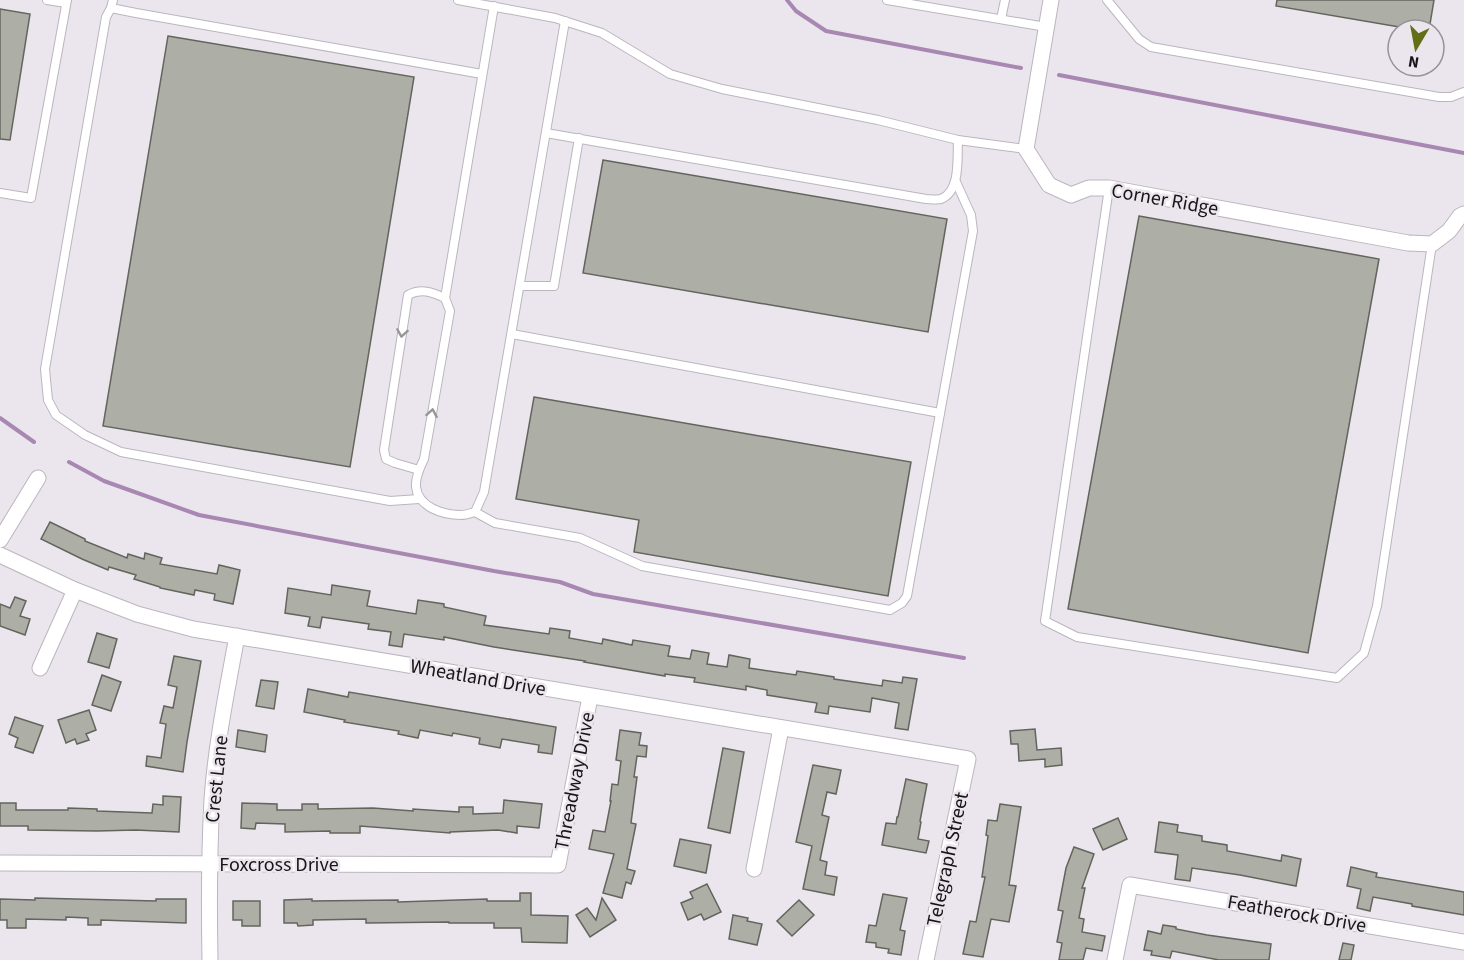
<svg xmlns="http://www.w3.org/2000/svg" width="1464" height="960" font-family="'Source Sans 3',sans-serif">
<style>
.lines{fill:none;stroke-linecap:round;stroke-linejoin:round}
.stream{stroke:#a888b2;stroke-width:4}
.building{fill:#adafa6;stroke:#63655c;stroke-width:1.5}
.lane-casing{stroke:#bcb5be;stroke-width:10}
.street-casing{stroke:#bcb5be;stroke-width:17}
.lane{stroke:#fff;stroke-width:8}
.street{stroke:#fff;stroke-width:15}
.oneway{stroke:#979697}
.labels{text-anchor:middle;stroke-width:5;stroke-linejoin:round;paint-order:stroke}
.street-label{font-size:20px;fill:#171518;stroke:#ebe5ed}
</style>
<rect width="100%" height="100%" fill="#ebe5ed"/>
<g class="lines">
<!-- stream -->
<g class="stream">
<polyline points="787,0 796,11 826,31 1021,68"/>
<polyline points="1059,75 1464,153"/>
<polyline points="0,418 34,442"/>
<polyline points="69,462 104,481 199,515 494,571 560,582 593,594 964,658"/>
</g>
</g>
<!-- building -->
<g class="building">
<polygon points="1277,0 1434,0 1429,30 1417,30 1276,6"/>
<polygon points="0,9 30,14 10,140 0,139"/>
<polygon points="168,36 414,77 350,467 103,426"/>
<polygon points="603,160 947,219 928,332 583,273"/>
<polygon points="1139,216 1379,259 1308,653 1068,609"/>
<polygon points="534,397 911,462 888,596 634,552 639,520 516,499"/>
<polygon points="50,522 85,539 85,541 127,558 128,554 144,559 145,553 162,558 160,564 217,574 219,565 240,570 233,604 214,600 215,594 195,590 194,595 160,588 160,587 134,579 136,575 109,567 108,570 82,559 41,539"/>
<polygon points="332,585 370,591 367,606 416,614 418,600 444,604 444,607 486,616 484,625 549,634 550,628 570,631 569,638 602,644 603,639 632,645 633,640 670,646 668,656 690,659 692,650 709,653 707,664 727,667 729,655 750,659 749,668 796,675 797,671 834,677 834,679 882,686 883,680 902,683 903,677 917,679 908,730 895,728 899,703 872,698 870,712 829,706 828,714 815,712 817,703 767,695 767,690 746,686 746,690 694,682 695,678 665,674 665,676 584,662 585,661 494,647 444,637 444,640 404,634 402,647 389,645 391,632 368,629 369,624 322,617 320,628 308,626 310,617 285,613 288,588 331,595"/>
<polygon points="15,597 26,601 20,616 30,619 25,635 0,626 0,604 10,608"/>
<polygon points="97,633 117,639 109,668 88,662"/>
<polygon points="174,656 201,661 187,742 183,772 146,766 147,756 161,758 166,724 160,723 164,706 173,708 177,687 168,685"/>
<polygon points="102,675 121,682 111,711 92,705"/>
<polygon points="261,680 278,682 274,709 256,706"/>
<polygon points="308,689 348,697 349,692 556,727 552,754 538,752 539,745 502,739 500,748 479,744 480,738 453,733 452,736 420,730 418,738 398,734 399,731 344,722 345,720 304,712"/>
<polygon points="89,710 96,730 86,734 89,740 77,744 75,739 66,743 58,720"/>
<polygon points="15,717 43,726 33,753 15,747 18,738 9,734"/>
<polygon points="1035,729 1037,750 1061,748 1062,765 1045,767 1045,759 1019,761 1018,744 1011,744 1010,731"/>
<polygon points="238,730 267,735 265,752 236,747"/>
<polygon points="620,730 641,733 639,745 647,746 646,757 637,756 634,777 637,777 631,823 636,824 627,869 635,871 631,884 626,882 622,898 603,893 614,854 589,849 593,830 605,832 611,801 610,801 612,784 618,785 621,761 616,760"/>
<polygon points="723,748 744,752 730,833 708,828"/>
<polygon points="813,765 841,770 836,794 827,792 822,815 829,817 820,860 827,862 825,875 837,877 834,895 803,889 812,846 796,842"/>
<polygon points="906,779 927,784 920,821 921,822 918,839 929,841 926,853 882,845 886,823 896,824 897,817 898,817"/>
<polygon points="163,796 181,797 179,832 136,830 97,831 28,830 28,826 0,826 0,803 16,803 16,810 68,810 68,808 97,809 97,811 152,813 153,804 163,805"/>
<polygon points="504,800 542,804 539,828 517,826 517,833 498,830 450,832 450,833 360,826 360,833 330,833 330,831 285,832 285,824 256,823 255,829 241,828 242,803 277,804 277,810 302,810 302,804 318,804 318,809 373,808 413,811 413,809 459,812 459,807 473,807 473,814 503,813"/>
<polygon points="1000,804 1021,807 1009,885 1016,886 1009,922 991,919 983,957 963,954 970,921 976,922 985,877 982,877 988,836 986,835 988,820 997,821"/>
<polygon points="1118,818 1127,839 1103,850 1093,829"/>
<polygon points="1159,822 1178,825 1177,832 1202,836 1202,841 1227,845 1227,851 1281,861 1282,855 1301,859 1296,886 1240,875 1192,868 1190,881 1175,879 1178,855 1155,852"/>
<polygon points="680,839 711,845 706,873 674,866"/>
<polygon points="1074,847 1094,854 1082,888 1085,888 1079,918 1084,919 1082,932 1105,936 1102,951 1086,948 1083,960 1059,960 1062,943 1057,942 1063,911 1058,910 1066,868"/>
<polygon points="1351,867 1377,873 1376,877 1464,892 1464,915 1412,906 1412,904 1373,897 1370,911 1357,908 1361,889 1347,886"/>
<polygon points="707,884 721,912 704,920 701,914 688,920 681,903 693,898 690,892"/>
<polygon points="520,893 531,893 531,915 568,916 567,943 522,942 521,928 494,928 494,923 449,923 449,922 366,923 366,919 313,920 313,925 298,926 297,923 284,923 284,900 312,899 312,901 398,900 398,902 487,899 487,901 520,901"/>
<polygon points="883,894 907,898 900,930 905,931 901,955 888,953 889,949 876,947 876,943 866,942 869,925 876,926"/>
<polygon points="35,898 156,901 156,899 186,899 186,923 101,920 101,925 88,925 88,918 66,917 66,920 26,919 26,928 7,928 7,920 0,920 0,899 35,900"/>
<polygon points="602,898 616,920 590,937 576,915 587,908 596,920"/>
<polygon points="799,900 814,915 792,936 777,921"/>
<polygon points="233,901 260,901 260,926 242,926 242,920 233,920"/>
<polygon points="733,915 748,918 747,921 762,924 757,945 729,939"/>
<polygon points="1163,925 1176,927 1176,929 1207,935 1271,944 1269,960 1219,960 1172,951 1170,958 1151,955 1152,951 1144,950 1148,931 1161,934"/>
<polygon points="1343,943 1354,945 1351,960 1339,960"/>
</g>
<g class="lines">
<defs>
<g id="lane">
<polyline points="47,0 66,3"/>
<polyline points="113,0 111,8 136,13 482,74"/>
<polyline points="458,0 555,18 602,33 670,74 722,89 878,120 958,140 1026,149"/>
<polyline points="887,0 1046,27"/>
<polyline points="1107,0 1139,39 1151,47 1439,97 1451,97 1464,92"/>
<polyline points="111,8 106,17 45,369 48,400 56,415 85,435 121,452 390,501 419,499"/>
<polyline points="1001,19 1005,0"/>
<path d="M546 133 926 199C930 199 936 200 941 199 961 191 957 158 958 140"/>
<polyline points="1109,188 1045,621 1077,637 1337,678 1364,653 1377,606 1432,244"/>
<polyline points="0,193 31,198 67,0"/>
<polyline points="520,286 554,286 579,138"/>
<polyline points="445,298 494,6"/>
<polyline points="512,334 940,413"/>
<path d="M419 470 395 463 386 459 384 450 408 295C421 288 432 292 445 298L450 311 424 459C420 467 415 478 416 487 418 507 443 515 461 515 466 515 471 513 475 512L484 492 565 21"/>
<polyline points="475,512 495,523 580,538 642,566 890,610 902,603 907,596 973,231 971,215 956,182"/>
</g>
<g id="street">
<polyline points="1051,0 1026,149 1049,185 1071,195 1089,188 1109,188 1408,243 1432,244 1449,231 1460,216 1464,214"/>
<polyline points="0,540 38,478"/>
<polyline points="0,555 75,590 137,614 193,629 968,759 926,960"/>
<polyline points="40,668 75,590"/>
<polyline points="0,863 558,865 590,697"/>
<polyline points="754,869 781,728"/>
<path d="M210 960C209 906 209 853 212 799 216 744 227 690 237 636"/>
<polyline points="1115,960 1130,885 1464,942"/>
</g>
</defs>
<!-- lane casing -->
<use href="#lane" class="lane-casing"/>
<!-- street casing -->
<use href="#street" class="street-casing"/>
<!-- lane -->
<use href="#lane" class="lane"/>
<!-- street -->
<use href="#street" class="street"/>
</g>
<!-- one-way arrows -->
<defs><path id="oneway-chevron" d="M-2-3.5L2.5 0L-2 3.5" fill="none" stroke-width="1.6" stroke-linecap="round" stroke-linejoin="round" transform="scale(1.5)"/></defs>
<g class="oneway">
<use href="#oneway-chevron" transform="translate(402 333) rotate(99)"/>
<use href="#oneway-chevron" transform="translate(432 413) rotate(-80)"/>
</g>
<g class="labels">
<!-- street labels -->
<g class="street-label">
<text transform="translate(1165 199) rotate(10)" y="7">Corner Ridge</text>
<text transform="translate(478 677) rotate(10)" y="7">Wheatland Drive</text>
<text transform="translate(216 779) rotate(-84)" y="7">Crest Lane</text>
<text transform="translate(574 781) rotate(-79)" y="7">Threadway Drive</text>
<text transform="translate(947 859) rotate(-78)" y="7">Telegraph Street</text>
<text x="279" y="871">Foxcross Drive</text>
<text transform="translate(1297 913) rotate(10)" y="7">Featherock Drive</text>
</g>
</g>
<!-- north arrow -->
<g transform="translate(1416 48) rotate(190)"><circle r="28" fill="#ebe5ed" stroke="#969298" stroke-width="1.5"/>
<path d="M0-4.5L10 22L0 15L-10 22Z" fill="#646e16"/>
<text y="-9" font-size="16" font-weight="bold" text-anchor="middle" fill="#171518">N</text>
</g>
</svg>
